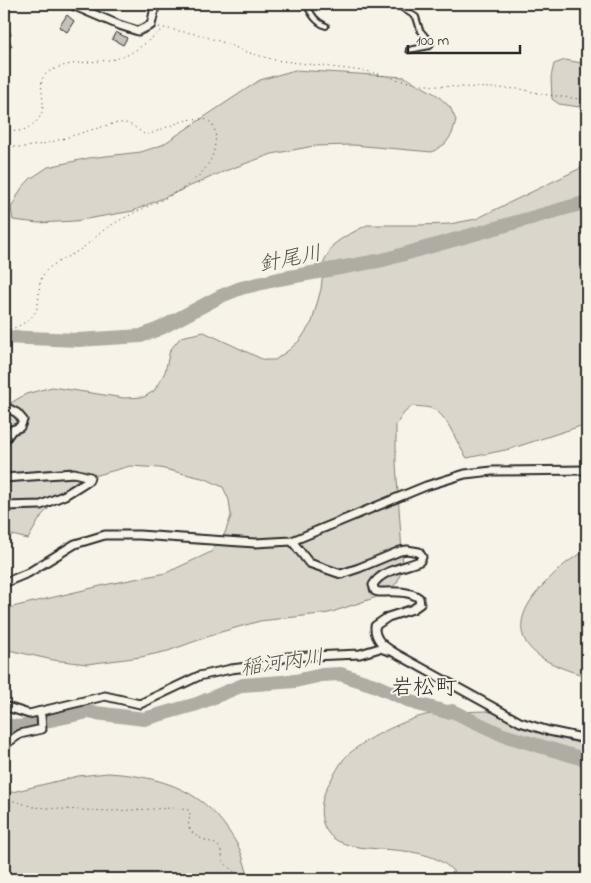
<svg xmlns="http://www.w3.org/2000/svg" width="591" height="883" font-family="'Indie Flower','Klee One',sans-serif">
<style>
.green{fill:#dad6cc;stroke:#82807c}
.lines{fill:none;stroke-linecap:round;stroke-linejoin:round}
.river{stroke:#afaca4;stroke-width:14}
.building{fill:#c4c1b9;stroke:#2b2b2b}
.lane-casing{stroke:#2b2b2b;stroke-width:8}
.street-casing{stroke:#2b2b2b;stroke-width:11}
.path{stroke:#2b2b2b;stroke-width:1;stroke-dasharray:1 4;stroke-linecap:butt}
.lane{stroke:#f7f3e8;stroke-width:4}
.street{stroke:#f7f3e8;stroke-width:7}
.labels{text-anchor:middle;stroke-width:4;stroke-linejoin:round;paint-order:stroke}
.water-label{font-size:21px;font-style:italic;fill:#53524f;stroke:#f7f3e8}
.quarter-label{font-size:22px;fill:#2b2b2b;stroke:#f7f3e8}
</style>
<rect width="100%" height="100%" fill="#f7f3e8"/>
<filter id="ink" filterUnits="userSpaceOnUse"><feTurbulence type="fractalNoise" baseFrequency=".02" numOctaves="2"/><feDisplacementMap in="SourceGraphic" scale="10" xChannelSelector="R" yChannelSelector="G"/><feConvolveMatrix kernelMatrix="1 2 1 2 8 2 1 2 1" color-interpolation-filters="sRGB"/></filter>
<g filter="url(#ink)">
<!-- green -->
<g class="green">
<polygon points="565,60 587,64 587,108 559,104 552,99 551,77 554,64"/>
<polygon points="295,70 405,77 437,95 450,107 456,120 452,134 445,144 432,152 353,145 314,146 272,154 225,171 133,211 75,221 38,223 13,220 11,208 21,189 30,179 48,167 89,158 141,152 162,145 260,80"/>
<path d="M587 165V424L510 449 467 458C457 445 450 422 439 413 432 406 421 407 412 406L404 413 396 425V463L403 567 397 583 380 596 329 613 260 621 221 632 168 651 141 657 87 664 53 660 4 649V609L109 584 166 573 211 552 225 533 231 516 229 500 223 487 206 479 160 468 130 466 76 481 42 515 28 539 4 533V500L8 495 4 493V407L26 394 52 387 124 398 144 397 154 391 165 372 170 350 181 337 204 332 264 360H275L289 350 300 340 312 322 321 289 324 262 333 245 344 237 367 225H418L450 224 476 219Z"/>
<path d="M587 551V676C533 662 495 635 545 583 559 569 568 559 587 551Z"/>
<path d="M486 711 525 719 559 737 587 746V879H459C430 831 346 865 326 830 317 814 322 794 331 780 335 773 339 766 343 760 358 742 395 725 418 717 437 711 466 712 486 711Z"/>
<path d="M108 773C157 776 200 788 228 830 232 836 237 843 240 850 244 859 246 870 249 879H4V794L78 776Z"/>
</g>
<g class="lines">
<!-- river -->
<g class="river">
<polyline points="4,337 78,340 141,336 161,328 221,296 241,288 279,279 383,260 587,202"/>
<polyline points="4,725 18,727 88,712 144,719 197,704 243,685 295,681 322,675 340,674 374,685 417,704 447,712 452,711 503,735 587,760"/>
</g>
</g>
<!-- building -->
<g class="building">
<polygon points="67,15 74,21 67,32 59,27"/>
<polygon points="4,17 7,18 9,25 4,27"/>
<polygon points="8,28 11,35 7,37 12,46 4,51 4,31"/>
<polygon points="116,32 127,38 123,45 112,39"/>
</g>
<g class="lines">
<defs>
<g id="lane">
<path d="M306 4C311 13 315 22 326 26"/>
<polyline points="396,4 416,17 420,30 431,43 430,46 409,50"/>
</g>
<g id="street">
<polyline points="70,4 119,25 138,31 151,25 154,12 153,4"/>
<polyline points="4,406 17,413 23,420 20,427 12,430 4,441"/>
<polyline points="4,478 74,473 90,477 89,480 65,495 41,505 4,506"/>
<path d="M292 541 309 563 341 574 359 568 400 551 407 550 419 552 422 557 420 561C406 567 381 570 373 585L375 591 379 592C391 592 408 590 419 598L420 604 413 609 388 617 375 626C374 640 384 646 395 653L520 722 549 731 587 739"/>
<polyline points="4,583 28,573 75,544 105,535 139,535 255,543 292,541 426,486 465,474 492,471 587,470"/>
<polyline points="4,706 29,714 105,696 140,704 199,676 231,669 264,665 287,657 360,654 380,648 389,651"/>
<polyline points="4,745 20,734 42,729 41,716 38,712"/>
</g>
</defs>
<!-- lane casing -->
<use href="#lane" class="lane-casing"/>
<!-- street casing -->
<use href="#street" class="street-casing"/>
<!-- path -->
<g class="path">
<polyline points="159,27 200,35 228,44 246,52 275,60 371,72 403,81 434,86 521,89 541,94 587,100"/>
<path d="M4 132C10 131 17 132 23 130 61 114 30 85 47 73 70 58 101 65 125 56 139 50 151 38 163 29"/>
<path d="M4 145C30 153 71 135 98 128 106 126 116 122 124 123 131 123 138 130 144 134H150C171 126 221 99 215 144 213 159 206 170 194 180 178 194 154 203 134 213 124 218 114 223 104 230 96 236 89 244 81 249 71 256 57 261 48 269 36 279 41 295 37 308 34 320 15 329 4 331"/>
<path d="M4 798 34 807 59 809 111 811 173 808 189 810C192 817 186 823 190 829 196 841 211 839 219 847 223 851 221 857 224 862 229 869 236 871 239 879"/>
</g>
<!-- lane -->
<use href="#lane" class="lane"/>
<!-- street -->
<use href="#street" class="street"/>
</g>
</g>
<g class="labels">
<!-- water labels -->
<g class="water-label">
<text transform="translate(290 258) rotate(-11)" y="7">針尾川</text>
<text transform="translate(282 662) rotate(-8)" y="7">稲河内川</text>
</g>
<!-- quarter labels -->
<g class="quarter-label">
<text x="424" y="694">岩松町</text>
</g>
</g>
<!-- margin -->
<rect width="591" height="883" fill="none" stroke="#f7f3e8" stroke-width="20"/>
<rect x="10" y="10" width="571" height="863" fill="none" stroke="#2b2b2b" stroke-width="2" filter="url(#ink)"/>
<!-- scale -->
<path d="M408 45v8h112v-8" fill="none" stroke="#2b2b2b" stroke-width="2.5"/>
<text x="416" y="45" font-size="15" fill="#2b2b2b" stroke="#f7f3e8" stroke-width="4" paint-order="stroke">100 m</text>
</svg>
